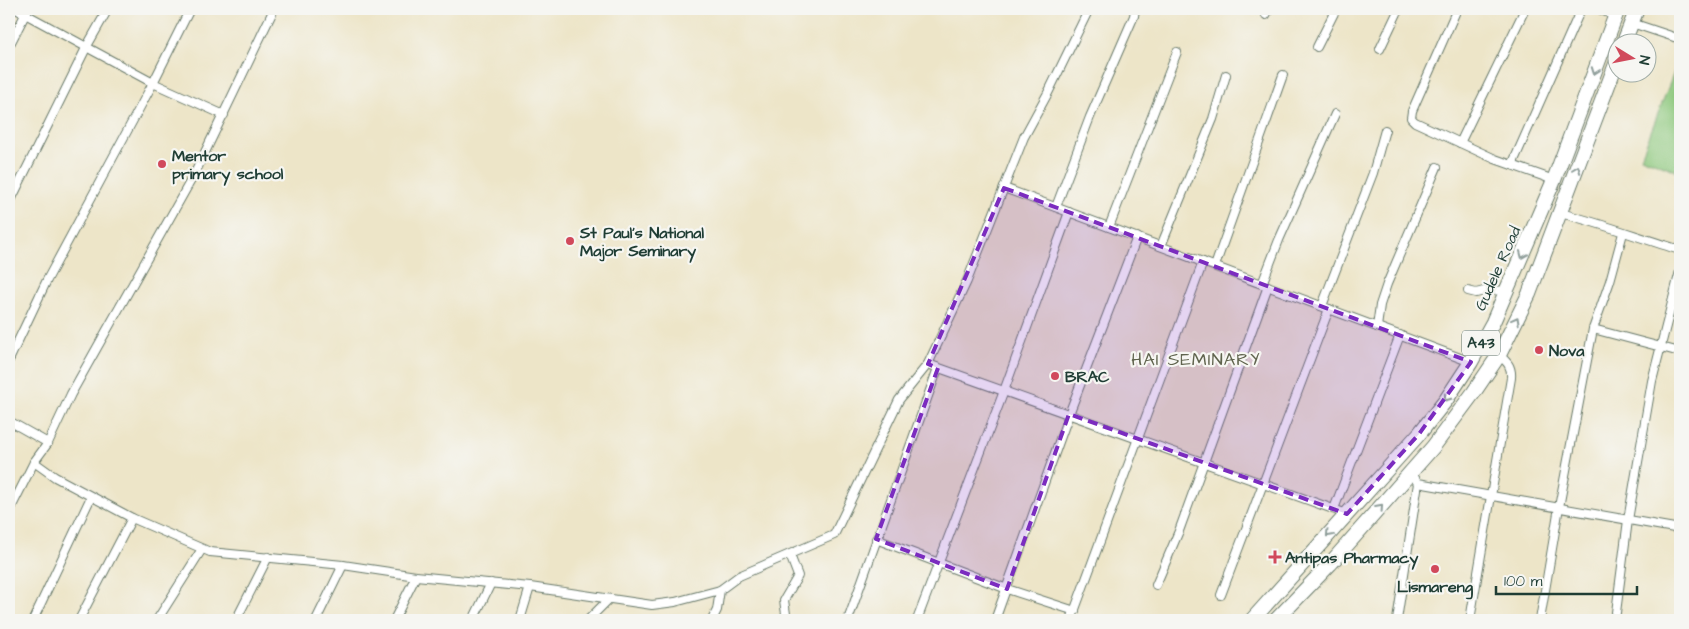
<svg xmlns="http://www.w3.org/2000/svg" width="1689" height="629" font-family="'Architects Daughter',sans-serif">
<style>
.green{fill:#8dc87d;stroke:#568258}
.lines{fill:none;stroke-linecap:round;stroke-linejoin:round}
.minor-casing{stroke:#677868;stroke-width:10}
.trunk-casing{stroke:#677868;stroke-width:16}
.minor{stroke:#fff;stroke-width:8}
.trunk{stroke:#fff;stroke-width:14}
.oneway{stroke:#8f9e9a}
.marked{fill:#7b2cbf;fill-opacity:0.2;stroke:#7b2cbf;stroke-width:4;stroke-dasharray:10 6;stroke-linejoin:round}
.poi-dot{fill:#d1495b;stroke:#f6f6f2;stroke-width:2}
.labels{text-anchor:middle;stroke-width:4.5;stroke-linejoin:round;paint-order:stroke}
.shield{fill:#f6f6f2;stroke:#60746d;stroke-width:1}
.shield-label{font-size:15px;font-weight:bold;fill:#1f3d34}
.poi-label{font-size:16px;font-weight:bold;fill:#1f3d34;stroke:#f6f6f2;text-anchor:start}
.street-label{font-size:16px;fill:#1f3d34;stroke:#f6f6f2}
.neighbourhood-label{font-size:18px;letter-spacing:1px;fill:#60644e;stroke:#f6f6f2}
</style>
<rect width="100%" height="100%" fill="#f6f6f2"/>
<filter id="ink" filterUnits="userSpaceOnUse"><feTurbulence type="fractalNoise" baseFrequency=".02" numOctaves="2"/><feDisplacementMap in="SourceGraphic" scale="10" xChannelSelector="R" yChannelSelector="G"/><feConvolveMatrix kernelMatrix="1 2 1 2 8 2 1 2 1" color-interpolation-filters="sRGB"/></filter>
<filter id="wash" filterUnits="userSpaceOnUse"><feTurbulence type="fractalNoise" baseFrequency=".0096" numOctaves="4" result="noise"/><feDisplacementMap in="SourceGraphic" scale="20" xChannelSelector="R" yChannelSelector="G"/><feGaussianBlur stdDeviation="1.12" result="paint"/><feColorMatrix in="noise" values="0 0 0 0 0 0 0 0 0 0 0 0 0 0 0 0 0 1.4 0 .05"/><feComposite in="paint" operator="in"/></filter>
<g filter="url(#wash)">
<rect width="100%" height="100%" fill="#ede5c8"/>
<!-- green -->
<polygon class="green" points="1680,57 1680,172 1641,157"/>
</g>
<g filter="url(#ink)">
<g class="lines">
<defs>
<g id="minor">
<polyline points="16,9 153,83 224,115"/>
<polyline points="1457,9 1412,111 1411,118 1415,122 1495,159 1554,180"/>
<polyline points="1599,9 1615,16"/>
<polyline points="1266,15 1269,9"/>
<polyline points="1632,23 1680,39"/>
<polyline points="9,46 28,9"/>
<polyline points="1317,47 1336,9"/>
<polyline points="1380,49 1399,9"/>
<polyline points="1460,143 1525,9"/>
<polyline points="1512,165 1581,9"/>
<polyline points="1004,188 1471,362"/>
<polyline points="9,204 87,46 108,9"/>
<polyline points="1056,207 1090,117 1134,16 1135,9"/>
<path d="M1560 213C1601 223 1640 238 1680 250"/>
<polyline points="1109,227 1177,52"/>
<polyline points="1161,246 1213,119 1226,75"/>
<polyline points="1215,266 1283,75"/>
<polyline points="1262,284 1279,240 1335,114"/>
<polyline points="1468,291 1476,293 1488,290 1507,291"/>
<polyline points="1322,306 1373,173 1385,130"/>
<polyline points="1377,327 1380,305 1387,284 1437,167"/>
<polyline points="1593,329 1680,352"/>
<polyline points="9,360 47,280 153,83 190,9"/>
<polyline points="928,364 1347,514"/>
<polyline points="9,421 48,443"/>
<polyline points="34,462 55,477 132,518 210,552 343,565 416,576 530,587 652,605 675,602 720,590 739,576 834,535 899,400 928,364 967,281 1024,137 1049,91 1089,9"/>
<polyline points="1411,472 1418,483 1680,529"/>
<polyline points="1334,509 1400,335"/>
<polyline points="9,512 34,462 48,443 71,394 195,173 274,9"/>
<polyline points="876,539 1007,589 1075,611"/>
<polyline points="1156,585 1179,531 1268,286"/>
<polyline points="1221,595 1329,309"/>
<polyline points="33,620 91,497"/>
<polyline points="79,620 132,518"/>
<polyline points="157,620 202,549"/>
<polyline points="236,620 268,557"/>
<polyline points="316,620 343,565"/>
<polyline points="394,620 416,576"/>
<polyline points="473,620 491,583"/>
<polyline points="520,620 530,587"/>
<polyline points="588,620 609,599"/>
<polyline points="712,620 717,610 720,590"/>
<polyline points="784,620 786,614 784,600 798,576 790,555"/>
<polyline points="848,620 938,368"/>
<polyline points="917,620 1004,391 1069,212"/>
<polyline points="995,620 1069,414 1137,237"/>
<polyline points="1071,620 1203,262"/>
<polyline points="1397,620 1418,483"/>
<path d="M1470 620 1511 378C1512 366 1507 362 1499 355"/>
<polyline points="1540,620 1559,507 1593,329 1610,281 1623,233"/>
<polyline points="1615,620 1628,520 1652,381 1680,271"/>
</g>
<g id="trunk">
<polyline points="1624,42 1637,9"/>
<polyline points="1252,620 1419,434 1446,400 1471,362 1493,322 1554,180 1618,9"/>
<polyline points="1276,620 1330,564 1433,447 1474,392 1499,355 1529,294 1616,64"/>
</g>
</defs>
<!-- minor casing -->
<use href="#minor" class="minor-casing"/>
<!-- trunk casing -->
<use href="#trunk" class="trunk-casing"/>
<!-- minor -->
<use href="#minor" class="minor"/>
<!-- trunk -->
<use href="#trunk" class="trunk"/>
</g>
<!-- one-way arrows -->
<defs><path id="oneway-chevron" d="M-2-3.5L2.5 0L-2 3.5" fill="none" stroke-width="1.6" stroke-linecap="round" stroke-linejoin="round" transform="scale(1.25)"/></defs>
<g class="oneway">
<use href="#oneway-chevron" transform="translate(1595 71) rotate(110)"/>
<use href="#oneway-chevron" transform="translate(1577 169) rotate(-69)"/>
<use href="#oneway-chevron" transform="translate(1523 255) rotate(113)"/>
<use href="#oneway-chevron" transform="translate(1516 320) rotate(-61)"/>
<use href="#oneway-chevron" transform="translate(1447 398) rotate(125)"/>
<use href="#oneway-chevron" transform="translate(1380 507) rotate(-48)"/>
<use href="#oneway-chevron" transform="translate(1329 534) rotate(132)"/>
</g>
</g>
<!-- marked area -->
<path class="marked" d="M1004 188 1471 362 1419 434 1347 514 1069 414 1007 589 876 539 938 368 928 364Z"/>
<!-- markers -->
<g class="poi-dot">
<circle cx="162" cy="164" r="5"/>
<circle cx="570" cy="241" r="5"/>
<circle cx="1539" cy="350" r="5"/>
<circle cx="1055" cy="376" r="5"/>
<path d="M1272.5 549.5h5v5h5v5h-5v5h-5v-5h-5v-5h5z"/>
<circle cx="1435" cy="569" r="5"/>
</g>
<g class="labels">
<!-- shield labels -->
<rect class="shield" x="1462" y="330.5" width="38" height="25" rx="4"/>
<g class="shield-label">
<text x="1481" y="348">A43</text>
</g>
<!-- poi labels -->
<g class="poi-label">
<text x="172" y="161">Mentor<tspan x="172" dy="18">primary school</tspan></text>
<text x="580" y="238">St Paul's National<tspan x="580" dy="18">Major Seminary</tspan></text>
<text x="1549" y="356">Nova</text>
<text x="1065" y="382">BRAC</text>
<text x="1285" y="563">Antipas Pharmacy</text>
<text x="1435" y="592" text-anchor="middle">Lismareng</text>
</g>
<!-- street labels -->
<g class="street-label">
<text transform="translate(1497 268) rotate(-66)" y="6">Gudele Road</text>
</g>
<!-- neighbourhood labels -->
<g class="neighbourhood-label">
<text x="1196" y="365">HAI SEMINARY</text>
</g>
</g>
<!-- margin -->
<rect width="1689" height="629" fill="none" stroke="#f6f6f2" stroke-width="30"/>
<!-- north arrow -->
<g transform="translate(1632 58) rotate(100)"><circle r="24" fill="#f6f6f2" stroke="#a0aca6"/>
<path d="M0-4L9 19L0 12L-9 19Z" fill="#d1495b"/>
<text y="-8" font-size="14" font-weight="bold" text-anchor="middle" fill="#1f3d34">N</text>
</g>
<!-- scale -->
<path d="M1496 586v8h141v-8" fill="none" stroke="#1f3d34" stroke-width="2.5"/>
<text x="1504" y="586" font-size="15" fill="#1f3d34" stroke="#f6f6f2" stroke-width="4" paint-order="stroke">100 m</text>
</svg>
